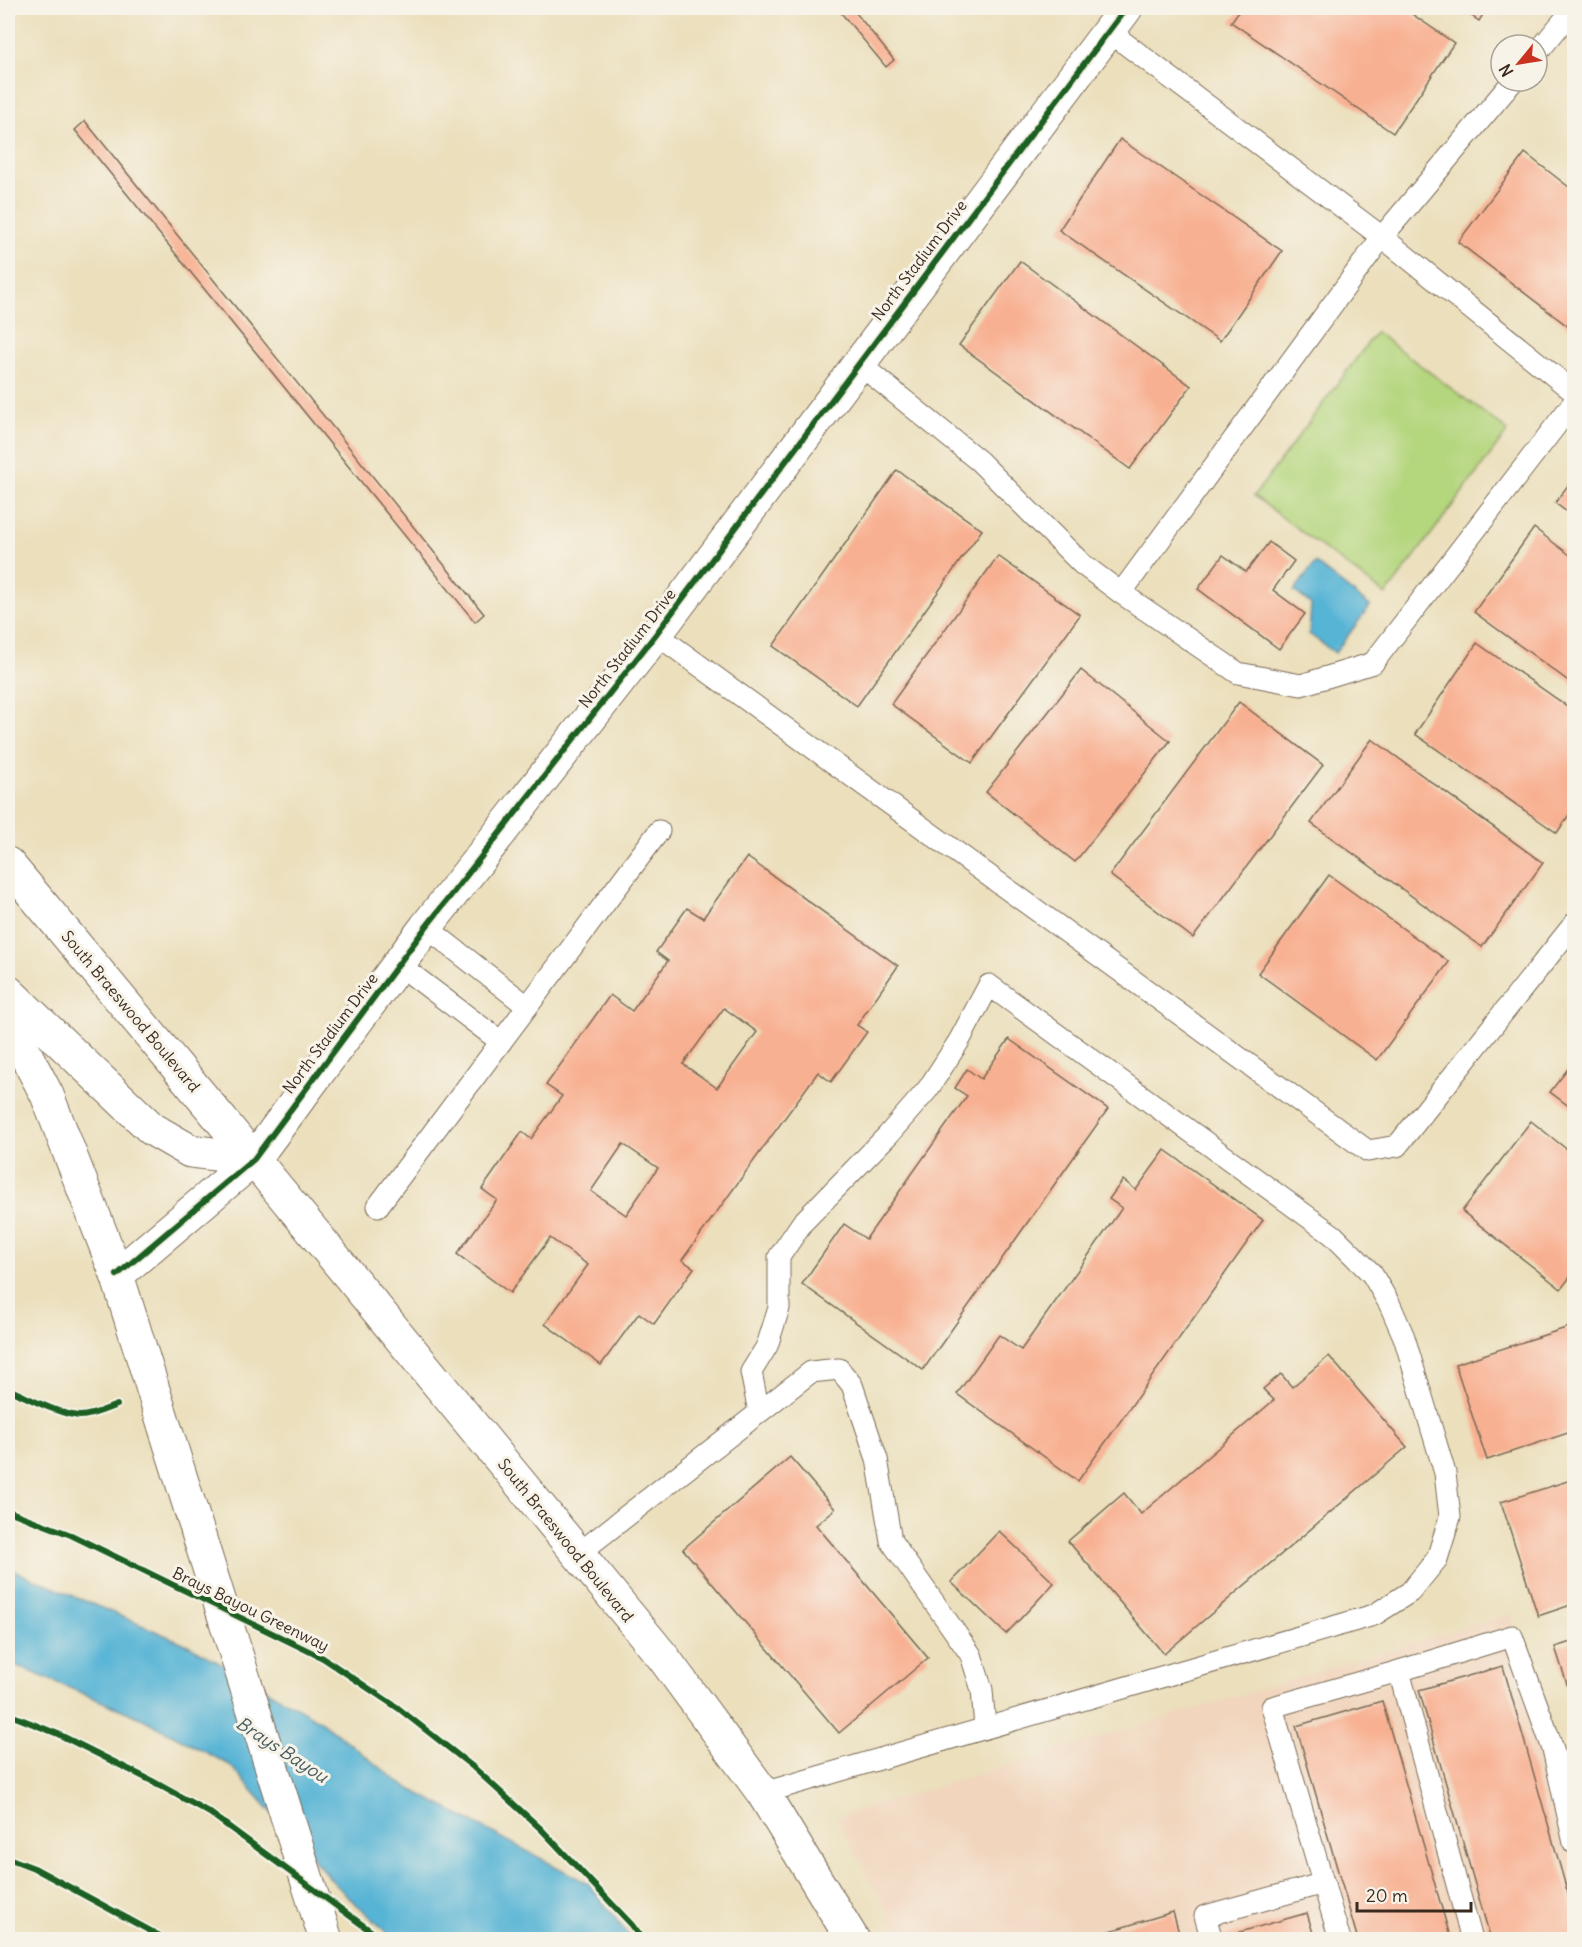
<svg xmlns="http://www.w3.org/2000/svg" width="1582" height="1947" font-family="Delius,sans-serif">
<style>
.built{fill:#f1d5bd}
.green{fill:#b4d67d;stroke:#78804e;stroke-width:1.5}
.water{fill:#56b4d5;stroke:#486f7a;stroke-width:1.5}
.building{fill:#f8b092;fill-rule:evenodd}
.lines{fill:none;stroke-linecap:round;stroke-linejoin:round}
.service-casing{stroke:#796955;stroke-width:23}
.tertiary-casing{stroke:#796955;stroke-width:35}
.secondary-casing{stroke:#796955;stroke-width:35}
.service{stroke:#fff;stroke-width:21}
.tertiary{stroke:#fff;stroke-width:33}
.secondary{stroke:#fff;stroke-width:33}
.cycleway-casing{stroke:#f7f3e8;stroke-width:10}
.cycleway{stroke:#1b5e20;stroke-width:6}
.labels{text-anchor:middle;stroke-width:6;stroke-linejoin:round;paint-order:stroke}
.street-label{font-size:16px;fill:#3b2a1e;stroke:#f7f3e8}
.water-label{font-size:18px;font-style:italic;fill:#445a5e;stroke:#f7f3e8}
</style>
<rect width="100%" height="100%" fill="#f7f3e8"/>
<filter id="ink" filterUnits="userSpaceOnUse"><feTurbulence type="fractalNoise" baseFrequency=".0167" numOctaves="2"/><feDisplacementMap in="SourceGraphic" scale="12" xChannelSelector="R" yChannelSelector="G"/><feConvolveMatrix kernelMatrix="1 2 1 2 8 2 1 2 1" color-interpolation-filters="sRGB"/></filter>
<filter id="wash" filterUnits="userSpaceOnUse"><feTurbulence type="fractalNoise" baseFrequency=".008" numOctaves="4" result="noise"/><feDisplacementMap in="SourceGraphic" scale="24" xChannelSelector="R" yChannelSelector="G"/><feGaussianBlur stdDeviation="1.35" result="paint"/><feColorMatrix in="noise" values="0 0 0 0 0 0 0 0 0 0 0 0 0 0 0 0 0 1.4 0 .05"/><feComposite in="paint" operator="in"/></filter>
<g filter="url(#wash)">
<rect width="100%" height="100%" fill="#ebdfbc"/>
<!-- built -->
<polygon class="built" points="1510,1614 1574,1809 1574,1939 902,1939 836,1817"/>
<!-- green -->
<polygon class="green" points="1376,332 1508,431 1386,595 1254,496"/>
<!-- water -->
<g class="water">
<polygon points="1315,563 1370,606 1335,653 1309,634 1311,604 1294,591"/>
<polygon points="8,1568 188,1645 319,1720 403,1785 589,1884 631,1939 394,1939 337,1886 230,1765 141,1718 8,1662"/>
</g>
<g id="blocks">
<!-- building -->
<g class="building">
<polygon points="837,8 852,8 894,60 886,67"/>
<polygon points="1241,8 1403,8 1454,43 1393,133 1231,22"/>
<polygon points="1460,8 1487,8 1479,21"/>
<polygon points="85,121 484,614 475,622 75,130"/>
<polygon points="1120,139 1282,251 1220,341 1059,230"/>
<polygon points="1525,153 1574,191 1574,331 1458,242"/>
<polygon points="1020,261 1191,386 1130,469 959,345"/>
<polygon points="897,470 982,530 857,706 773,646"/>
<polygon points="1574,477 1574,517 1555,503"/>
<polygon points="1534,528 1574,558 1574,685 1474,612"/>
<polygon points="1269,542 1294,561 1273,590 1305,614 1279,649 1198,589 1223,555 1246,572"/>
<polygon points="998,556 1080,615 972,763 891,704"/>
<polygon points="1477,643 1574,711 1574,807 1557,833 1415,734"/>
<polygon points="1081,670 1170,741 1075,862 986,792"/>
<polygon points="1239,702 1323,765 1193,938 1110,875"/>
<polygon points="1372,739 1543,863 1482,947 1311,823"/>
<path d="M747 857 898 966 857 1025 867 1032 831 1082 818 1072 682 1260 694 1268 654 1324 639 1313 601 1365 545 1324 588 1265 550 1238 510 1293 457 1254 497 1200 482 1189 522 1132 531 1139 562 1096 546 1085 610 995 632 1011 668 961 656 952 687 908 703 918ZM724 1008 757 1032 717 1088 683 1064ZM623 1144 658 1168 626 1215 591 1191Z"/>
<polygon points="1329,875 1449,962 1377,1060 1258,973"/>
<polygon points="1009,1039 1108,1109 923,1370 802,1284 844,1224 866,1239 967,1096 955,1088 967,1069 981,1079"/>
<polygon points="1574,1061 1574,1110 1550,1092"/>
<polygon points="1531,1121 1574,1155 1574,1272 1561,1289 1462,1211"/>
<polygon points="1165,1150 1263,1220 1078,1481 957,1394 999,1335 1021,1350 1122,1208 1109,1199 1123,1180 1136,1190"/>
<polygon points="1572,1326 1574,1334 1574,1431 1487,1460 1455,1364"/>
<polygon points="1329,1356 1407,1447 1164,1654 1068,1541 1124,1493 1141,1514 1274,1400 1263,1389 1281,1374 1292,1387"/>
<polygon points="790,1457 835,1509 816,1525 928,1658 839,1733 683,1549"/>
<polygon points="1574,1479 1574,1604 1538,1616 1501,1502"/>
<polygon points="999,1531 1054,1583 1006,1634 951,1582"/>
<polygon points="1574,1641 1574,1706 1555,1647"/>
<polygon points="1503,1666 1574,1915 1574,1934 1555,1940 1491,1940 1419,1690"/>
<polygon points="1382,1701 1451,1940 1358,1940 1296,1726"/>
<polygon points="1173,1912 1181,1940 1083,1940 1083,1939"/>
<polygon points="1307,1913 1315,1940 1223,1940 1222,1937"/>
</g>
</g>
</g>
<g filter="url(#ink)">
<use href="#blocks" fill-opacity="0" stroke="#796955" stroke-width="1.5"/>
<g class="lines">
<defs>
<g id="service">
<polyline points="1107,30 1382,237 1574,392"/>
<polyline points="1537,53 1574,8"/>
<polyline points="1513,81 1382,237 1121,593 1238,673 1301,685 1373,663 1574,402"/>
<polyline points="858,363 979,461 1082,564 1121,593"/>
<polyline points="656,634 1368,1151 1397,1146 1574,924"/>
<polyline points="426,927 527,1006"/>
<polyline points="398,964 501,1042"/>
<polyline points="378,1206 659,831"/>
<polyline points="759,1412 751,1372 767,1346 779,1308 779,1257 802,1223 888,1135 928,1089 959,1041 989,985 1333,1235 1372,1274 1390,1305 1404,1337 1445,1473 1450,1517 1437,1559 1410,1592 1374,1615 763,1793"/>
<polyline points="578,1554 811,1372 839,1369 852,1385 877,1459 891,1541 971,1655 982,1690 985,1728"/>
<polyline points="1399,1671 1512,1636 1553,1749 1574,1843"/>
<polyline points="1212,1940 1205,1916 1324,1883"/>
<polyline points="1340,1940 1272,1707 1399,1671 1472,1940"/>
</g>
<polyline id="tertiary" points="117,1275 254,1159 426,927 656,634 1126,8"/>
<g id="secondary">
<polyline points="8,864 218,1116 663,1657 763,1793 853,1940"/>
<polyline points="8,992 152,1129 190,1151 254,1159"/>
<polyline points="8,1021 47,1095 117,1275 326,1940"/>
</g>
</defs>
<!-- service casing -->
<use href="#service" class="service-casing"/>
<!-- tertiary casing -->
<use href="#tertiary" class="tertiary-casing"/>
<!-- secondary casing -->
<use href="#secondary" class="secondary-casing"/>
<!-- service -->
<use href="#service" class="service"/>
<!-- tertiary -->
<use href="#tertiary" class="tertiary"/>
<!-- secondary -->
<use href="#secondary" class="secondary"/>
<defs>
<g id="cycleway">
<polyline points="117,1275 254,1159 426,927 656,634 1126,8"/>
<path d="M8 1389C27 1397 60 1415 80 1416 92 1416 106 1409 117 1405"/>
<polyline points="8,1511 71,1535 323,1658 398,1708 473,1767 541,1829 632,1925 643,1940"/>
<polyline points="8,1714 58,1734 152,1781 210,1813 372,1932 379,1940"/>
<polyline points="8,1858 34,1868 167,1940"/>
</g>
</defs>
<!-- cycleway casing -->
<use href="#cycleway" class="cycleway-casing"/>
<!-- cycleway -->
<use href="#cycleway" class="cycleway"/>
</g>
</g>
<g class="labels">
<!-- street labels -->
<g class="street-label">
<text transform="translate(919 260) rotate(-53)" y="6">North Stadium Drive</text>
<text transform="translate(627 648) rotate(-52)" y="6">North Stadium Drive</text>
<text transform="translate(131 1011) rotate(50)" y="6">South Braeswood Boulevard</text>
<text transform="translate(330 1033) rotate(-53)" y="6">North Stadium Drive</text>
<text transform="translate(566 1540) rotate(51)" y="6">South Braeswood Boulevard</text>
<text transform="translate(251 1609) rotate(26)" y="6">Brays Bayou Greenway</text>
</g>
<!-- water labels -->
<g class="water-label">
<text transform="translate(282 1750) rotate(33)" y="6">Brays Bayou</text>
</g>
</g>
<!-- margin -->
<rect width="1582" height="1947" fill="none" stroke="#f7f3e8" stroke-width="30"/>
<!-- north arrow -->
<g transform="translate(1519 63) rotate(240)"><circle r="28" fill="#f7f3e8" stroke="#aca397" stroke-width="1.5"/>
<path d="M0-4.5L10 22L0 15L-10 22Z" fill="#c8321e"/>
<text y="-9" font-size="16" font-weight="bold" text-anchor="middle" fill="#3b2a1e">N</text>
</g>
<!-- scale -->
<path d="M1357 1902v9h114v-9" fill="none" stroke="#3b2a1e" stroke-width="3"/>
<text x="1366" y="1902" font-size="18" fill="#3b2a1e" stroke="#f7f3e8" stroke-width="4.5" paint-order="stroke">20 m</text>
</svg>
